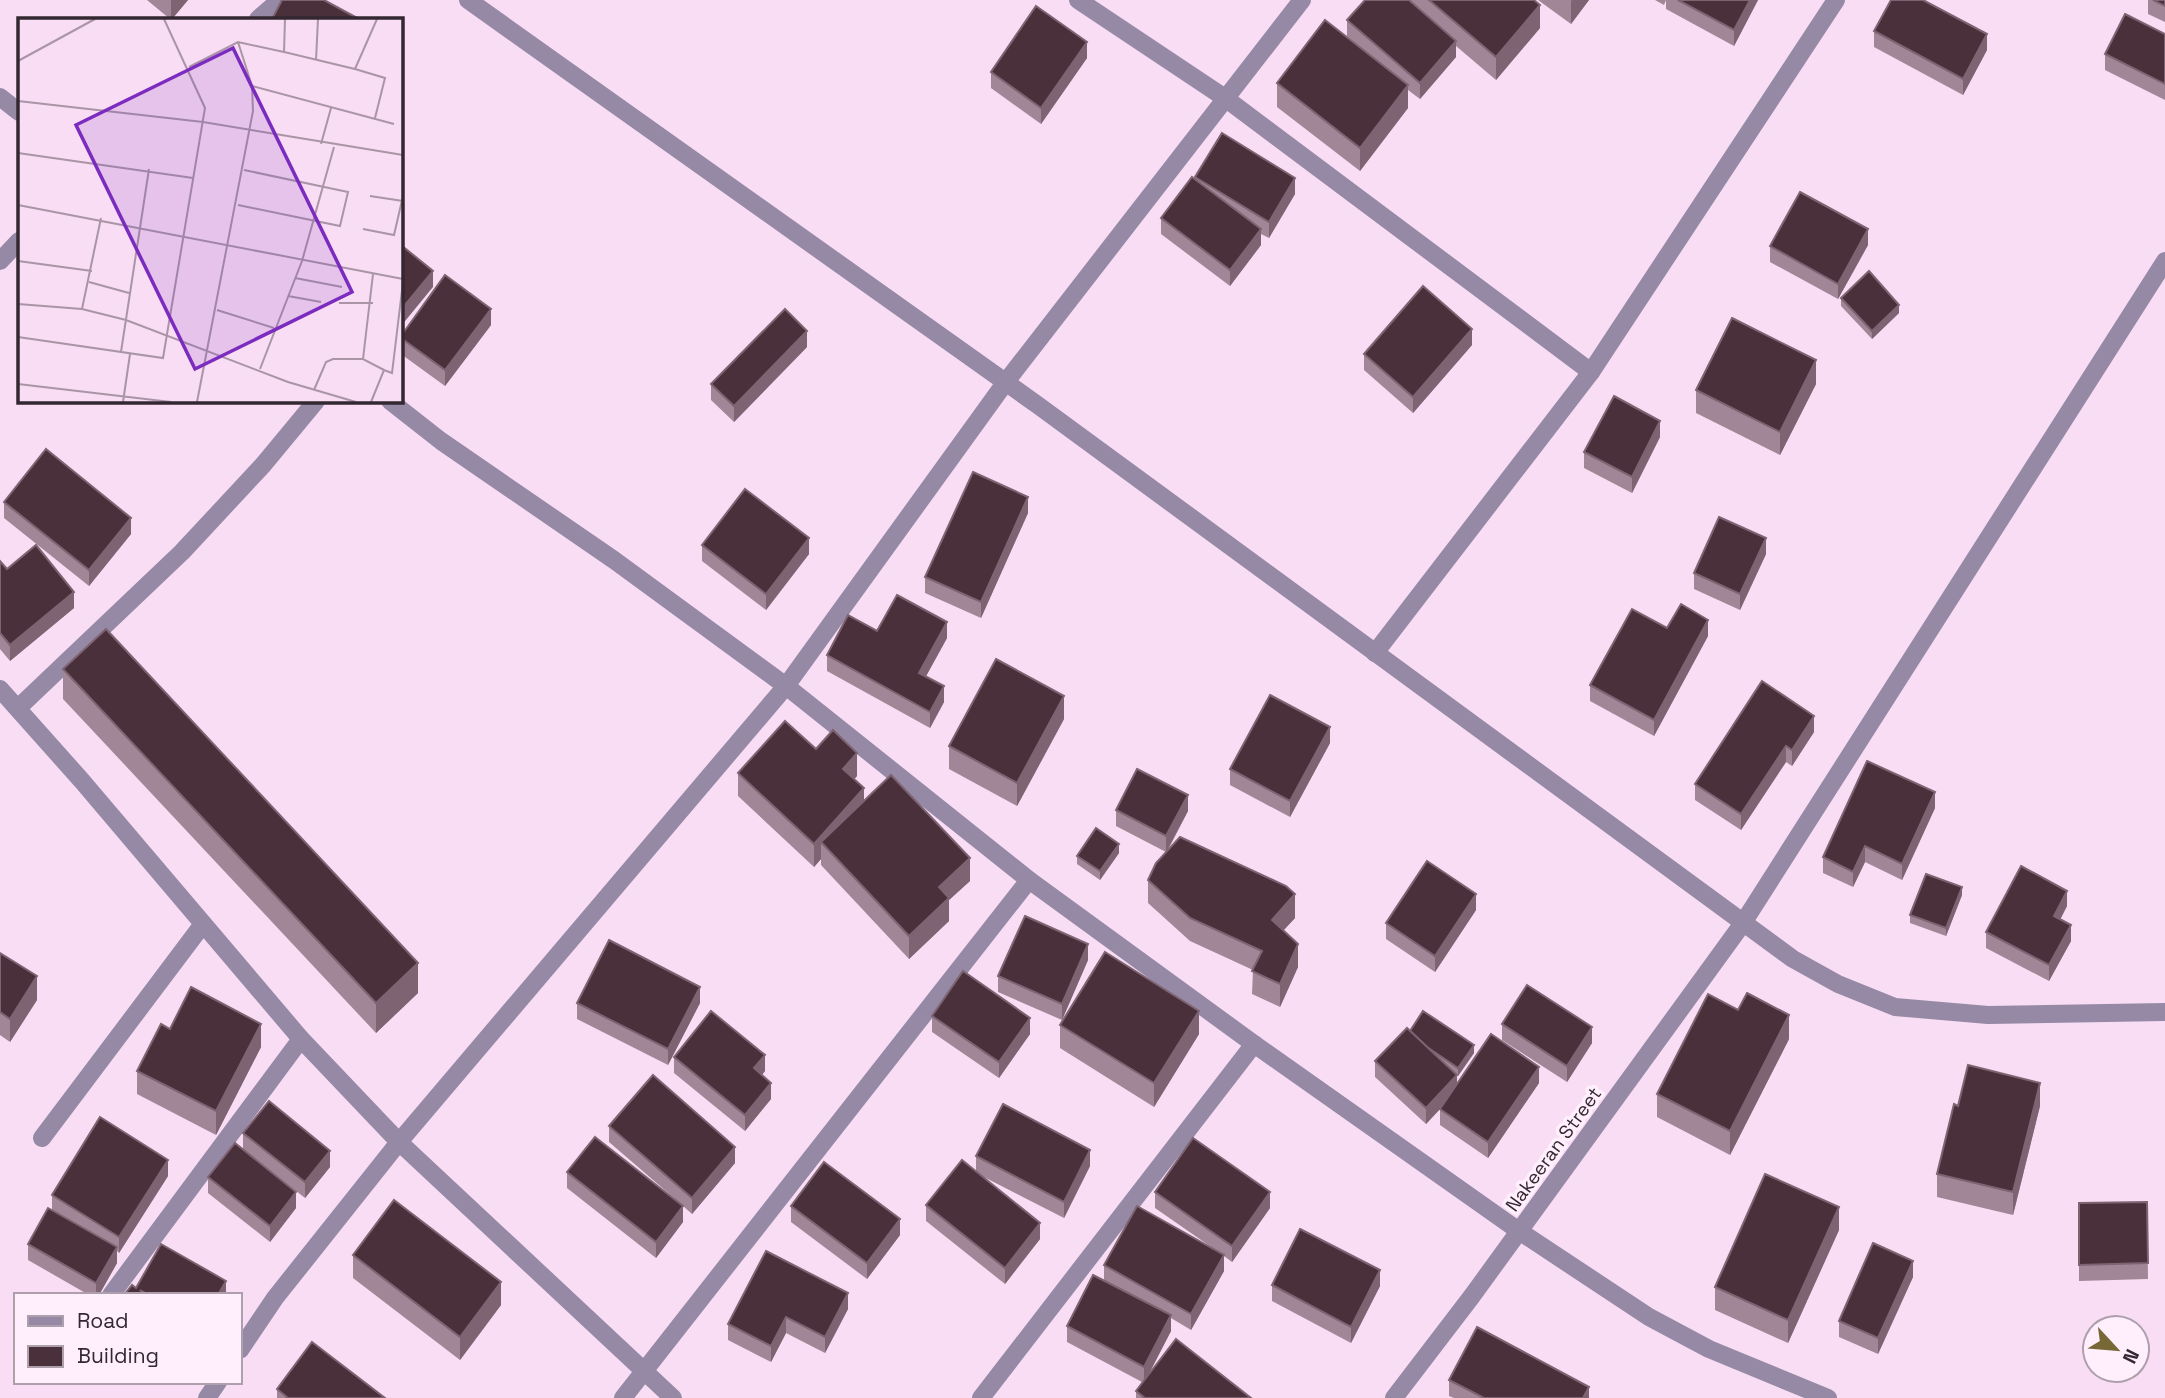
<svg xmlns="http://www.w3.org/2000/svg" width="2165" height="1398" font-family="'Space Grotesk',sans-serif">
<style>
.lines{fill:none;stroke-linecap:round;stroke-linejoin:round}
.minor{stroke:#9689a5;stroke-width:18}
.wall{fill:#a18697}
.shaded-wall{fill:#7e6472}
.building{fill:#4a303a;stroke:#7e6472;stroke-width:2}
.labels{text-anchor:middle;stroke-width:7;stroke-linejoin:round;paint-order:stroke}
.street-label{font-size:19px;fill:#332831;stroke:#ffeefc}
.inset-road{fill:none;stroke:#a995a6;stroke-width:2}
.view{fill:#7b2cbf;fill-opacity:0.15;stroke:#7b2cbf;stroke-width:3.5}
.inset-edge{fill:none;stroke:#332831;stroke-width:3.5}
</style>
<rect width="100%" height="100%" fill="#f8ddf4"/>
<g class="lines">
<!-- minor -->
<g class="minor">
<polyline points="468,0 1039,406 1793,959 1838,984 1895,1007 1988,1015 2165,1012"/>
<polyline points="1078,0 1225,98 1591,372"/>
<polyline points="258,19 280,0"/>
<polyline points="0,97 19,112"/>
<polyline points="0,261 19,241"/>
<polyline points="390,401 441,441 614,560 786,686 1029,880 1254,1044 1519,1231 1649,1317 1709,1349 1828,1398"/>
<polyline points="1375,653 1591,372 1836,0"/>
<polyline points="0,689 82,781 301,1039 399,1142 673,1398"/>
<polyline points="18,708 182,552 263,465 316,401"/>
<polyline points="42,1138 203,924"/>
<polyline points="111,1295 301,1039"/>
<polyline points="240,1350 275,1298 399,1142 786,686 1005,383 1302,0"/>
<polyline points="207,1398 218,1382"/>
<polyline points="623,1398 1029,880"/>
<polyline points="981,1398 1254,1044"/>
<polyline points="1394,1398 1472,1296 1743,923 2165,261"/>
</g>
</g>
<!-- wall -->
<g class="wall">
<polygon points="147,0 188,0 172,19 170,19"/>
<polygon points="1365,0 1534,0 1540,28 1496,80 1456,46 1456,57 1420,99 1408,90 1408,108 1360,171 1277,107 1277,83 1359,46 1347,36 1347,20"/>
<polygon points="1538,0 1589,0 1571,24"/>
<polygon points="1655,0 1758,0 1734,46 1666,9 1666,0 1664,5"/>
<polygon points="2148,0 2165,0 2165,22 2148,14"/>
<polygon points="1874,31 1987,50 1963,95 1874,47"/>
<polygon points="2165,34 2165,100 2105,70 2105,54"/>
<polygon points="1087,58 1041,124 991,88 991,72"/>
<polygon points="1195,177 1295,194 1269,238 1261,234 1261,245 1230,286 1161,234 1161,218 1195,179"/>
<polygon points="1868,245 1838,299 1770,262 1770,246"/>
<polygon points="1841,298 1899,313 1872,339 1841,306"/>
<polygon points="491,325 445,386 401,354 401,336"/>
<polygon points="1472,345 1413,413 1364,370 1364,354"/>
<polygon points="807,347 734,422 711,400 711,384"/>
<polygon points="1816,384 1780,455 1696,413 1696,390"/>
<polygon points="1660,437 1632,493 1584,468 1584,452"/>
<polygon points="4,502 131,534 89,586 4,518"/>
<polygon points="1028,513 981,618 925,593 925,577"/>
<polygon points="702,545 809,554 766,610 702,561"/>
<polygon points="1766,554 1740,610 1694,589 1694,573"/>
<polygon points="0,561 7,569 74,608 10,661 0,649"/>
<polygon points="1667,628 1708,636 1654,736 1590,701 1590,685"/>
<polygon points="877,631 947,638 926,676 944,702 930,728 827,671 827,655"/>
<polygon points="63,669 418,993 376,1033 63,699"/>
<polygon points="1064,719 1017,806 949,769 949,746"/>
<polygon points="1814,732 1792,766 1786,762 1741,830 1695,800 1695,784"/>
<polygon points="1330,743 1290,817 1230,785 1230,769"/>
<polygon points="816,749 857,776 854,779 864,800 970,881 949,900 949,921 909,959 821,865 821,859 814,867 738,796 738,773"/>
<polygon points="1935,808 1902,880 1865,862 1853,887 1823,873 1823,857"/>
<polygon points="1116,810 1188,811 1167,852 1295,918 1283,930 1298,967 1280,1007 1252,994 1253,970 1190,941 1148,903 1148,880 1166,852 1116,826"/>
<polygon points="1119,853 1100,880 1077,864 1077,856"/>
<polygon points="1962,895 1946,936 1910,923 1910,915"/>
<polygon points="2067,906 2060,919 2071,941 2049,981 1986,948 1986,932"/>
<polygon points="1476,910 1435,972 1386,939 1386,923"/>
<polygon points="0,953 37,1000 10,1042 0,1035"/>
<polygon points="1088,960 1062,1020 998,992 998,976"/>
<polygon points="577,1003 700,1003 668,1065 577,1019"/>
<polygon points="932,1016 1030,1034 999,1078 932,1032"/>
<polygon points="1502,1024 1592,1043 1567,1082 1502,1040"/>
<polygon points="1060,1025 1199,1034 1154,1107 1060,1048"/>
<polygon points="170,1029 261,1047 216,1135 137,1094 137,1071"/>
<polygon points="1410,1031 1474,1053 1458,1076 1456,1075 1457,1084 1539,1083 1488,1158 1440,1125 1440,1109 1426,1124 1375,1077 1375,1061"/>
<polygon points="1789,1039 1730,1155 1657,1117 1657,1094"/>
<polygon points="674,1057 765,1071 762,1075 771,1099 745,1131 674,1073"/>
<polygon points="1958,1106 2040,1106 2013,1215 1937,1197 1937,1174"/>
<polygon points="609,1126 735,1163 692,1214 683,1206 683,1222 656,1258 567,1188 567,1172 674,1198 609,1142"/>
<polygon points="243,1133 330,1167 305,1198 243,1149"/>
<polygon points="976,1156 1090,1166 1064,1218 980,1175 1040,1239 1005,1284 926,1221 926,1205 976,1171"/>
<polygon points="168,1176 119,1253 117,1251 117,1263 99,1295 89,1295 28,1260 28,1244 52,1210 52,1195"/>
<polygon points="208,1177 296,1208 270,1242 208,1193"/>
<polygon points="1155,1192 1270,1208 1232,1262 1224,1256 1224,1271 1191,1330 1171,1318 1171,1331 1149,1374 1251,1398 1136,1398 1136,1391 1142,1382 1067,1342 1067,1326 1104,1281 1104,1265 1214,1249 1155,1208"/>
<polygon points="2147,1202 2148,1279 2079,1281 2079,1203"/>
<polygon points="791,1206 900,1235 867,1279 791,1222"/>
<polygon points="1839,1230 1788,1343 1715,1310 1715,1287"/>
<polygon points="353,1255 501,1305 460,1360 353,1278"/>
<polygon points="1913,1277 1878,1354 1839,1337 1839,1321"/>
<polygon points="1272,1285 1380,1286 1351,1343 1272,1301"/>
<polygon points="848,1309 825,1353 786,1333 771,1362 728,1340 728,1324"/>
<polygon points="1449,1380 1589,1398 1454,1398 1449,1396"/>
<polygon points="277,1389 385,1398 277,1398"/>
</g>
<!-- shaded-wall -->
<g class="shaded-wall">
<polygon points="171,0 188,0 172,19 171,19"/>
<polygon points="1572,0 1589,0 1571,24 1571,1"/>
<polygon points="1750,0 1758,0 1734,46 1734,30"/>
<polygon points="1540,5 1540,28 1496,80 1496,57"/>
<polygon points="1987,34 1987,50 1963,95 1963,79"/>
<polygon points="1456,41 1456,57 1420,99 1420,83"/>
<polygon points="1087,42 1087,58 1041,124 1041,108"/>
<polygon points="1408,85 1408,108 1360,171 1360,148"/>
<polygon points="1295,178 1295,194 1269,238 1269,222"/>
<polygon points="1261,229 1261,245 1230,286 1230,270"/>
<polygon points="1868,229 1868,245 1838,299 1838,284"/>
<polygon points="433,271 433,287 401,326 401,310"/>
<polygon points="1899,305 1899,313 1872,339 1872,331"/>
<polygon points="491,309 491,325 445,386 445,370"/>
<polygon points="1472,329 1472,345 1413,413 1413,397"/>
<polygon points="807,331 807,347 734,422 734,406"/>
<polygon points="1816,360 1816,384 1780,455 1780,432"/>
<polygon points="1660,421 1660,437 1632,493 1632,477"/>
<polygon points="1028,497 1028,513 981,618 981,602"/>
<polygon points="131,518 131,534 89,586 89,570"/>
<polygon points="809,538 809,554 766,610 766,594"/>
<polygon points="1766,538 1766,554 1740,610 1740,594"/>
<polygon points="74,592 74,608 10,661 10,645"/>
<polygon points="1708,620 1708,636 1654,736 1654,720"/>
<polygon points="947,622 947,638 919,689 919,673"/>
<polygon points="944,686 944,702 930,728 930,712"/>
<polygon points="1064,696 1064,719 1017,806 1017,783"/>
<polygon points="1814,716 1814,732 1792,766 1792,750"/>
<polygon points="1330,727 1330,743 1290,817 1290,801"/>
<polygon points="1786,746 1786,762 1741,830 1741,814"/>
<polygon points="857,753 857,776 843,792 843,769"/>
<polygon points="864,788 864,812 821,842 821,859 814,867 814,844"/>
<polygon points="1935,792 1935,808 1902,880 1902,864"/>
<polygon points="1188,795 1188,811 1166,852 1166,836"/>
<polygon points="1119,844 1119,853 1100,880 1100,871"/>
<polygon points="1865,846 1865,862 1853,887 1853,872"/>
<polygon points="970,858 970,881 949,900 949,921 909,959 909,936 939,887"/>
<polygon points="1962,887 1962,895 1946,936 1946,928"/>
<polygon points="2067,891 2067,906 2054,932 2054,916"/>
<polygon points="1295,894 1295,918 1272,943 1272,920"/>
<polygon points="1476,894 1476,910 1435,972 1435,956"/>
<polygon points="2071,925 2071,941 2049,981 2049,965"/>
<polygon points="1088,944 1088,960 1062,1020 1062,1004"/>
<polygon points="1298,944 1298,967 1280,1007 1280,984"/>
<polygon points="418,963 418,993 376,1033 376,1003"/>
<polygon points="37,976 37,1000 10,1042 10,1019"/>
<polygon points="700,987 700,1003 668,1065 668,1049"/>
<polygon points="1199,1011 1199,1034 1154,1107 1154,1083"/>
<polygon points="1789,1015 1789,1039 1730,1155 1730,1131"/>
<polygon points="1030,1018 1030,1034 999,1078 999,1062"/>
<polygon points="261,1024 261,1047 216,1135 216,1111"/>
<polygon points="1592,1027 1592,1043 1567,1082 1567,1066"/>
<polygon points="1474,1045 1474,1053 1458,1076 1458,1068"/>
<polygon points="765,1055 765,1071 754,1084 754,1068"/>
<polygon points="1539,1067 1539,1083 1488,1158 1488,1142"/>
<polygon points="1457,1075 1457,1091 1426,1124 1426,1108"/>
<polygon points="771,1083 771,1099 745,1131 745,1115"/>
<polygon points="2040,1083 2040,1106 2013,1215 2013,1192"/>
<polygon points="735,1147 735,1163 692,1214 692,1198"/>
<polygon points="1090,1150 1090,1166 1064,1218 1064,1202"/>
<polygon points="330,1151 330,1167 305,1198 305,1182"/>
<polygon points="168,1160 168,1176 119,1253 119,1237"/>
<polygon points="296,1192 296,1208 270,1242 270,1226"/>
<polygon points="1270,1192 1270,1208 1232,1262 1232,1246"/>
<polygon points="683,1206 683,1222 656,1258 656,1242"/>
<polygon points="1839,1207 1839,1230 1788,1343 1788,1320"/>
<polygon points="900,1219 900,1235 867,1279 867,1263"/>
<polygon points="1040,1223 1040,1239 1005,1284 1005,1268"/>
<polygon points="117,1247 117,1263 99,1295 96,1295 96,1283"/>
<polygon points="1224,1255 1224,1271 1191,1330 1191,1314"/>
<polygon points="1913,1261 1913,1277 1878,1354 1878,1338"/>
<polygon points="1380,1270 1380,1286 1351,1343 1351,1327"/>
<polygon points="226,1281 226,1295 218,1295"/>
<polygon points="501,1282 501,1305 460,1360 460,1337"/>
<polygon points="848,1293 848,1309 825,1353 825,1337"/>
<polygon points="1171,1315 1171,1331 1144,1383 1144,1367"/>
<polygon points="786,1317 786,1333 771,1362 771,1346"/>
<polygon points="1589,1387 1589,1398 1583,1398"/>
</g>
<!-- building -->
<g class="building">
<polygon points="282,0 324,0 359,19 272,19"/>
<polygon points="1365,0 1409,0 1456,41 1420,83 1347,20"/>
<polygon points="1429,0 1534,0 1540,5 1496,57"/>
<polygon points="1678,0 1750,0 1734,30"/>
<polygon points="1891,0 1923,0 1987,34 1963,79 1874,31"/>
<polygon points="2153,0 2165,0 2165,6"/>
<polygon points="1036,6 1087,42 1041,108 991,72"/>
<polygon points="2125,14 2165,34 2165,84 2105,54"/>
<polygon points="1325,20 1408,85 1360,148 1277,83"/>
<polygon points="1222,133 1295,178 1269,222 1195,177"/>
<polygon points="1192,177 1261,229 1230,270 1161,218"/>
<polygon points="1800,192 1868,229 1838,284 1770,246"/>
<polygon points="401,245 433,271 401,310"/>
<polygon points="1869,271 1899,305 1872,331 1841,298"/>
<polygon points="445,275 491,309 445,370 401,338 401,336"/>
<polygon points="1423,286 1472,329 1413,397 1364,354"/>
<polygon points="785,309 807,331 734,406 711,384"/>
<polygon points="1732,318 1816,360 1780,432 1696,390"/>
<polygon points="1614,396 1660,421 1632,477 1584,452"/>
<polygon points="46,449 131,518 89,570 4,502"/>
<polygon points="973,472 1028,497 981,602 925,577"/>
<polygon points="745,489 809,538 766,594 702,545"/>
<polygon points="1719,517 1766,538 1740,594 1694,573"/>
<polygon points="36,545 74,592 10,645 0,633 0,561 7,569"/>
<polygon points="897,595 947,622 919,673 944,686 930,712 827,655 848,615 877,631"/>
<polygon points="1681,604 1708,620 1654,720 1590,685 1632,609 1667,628"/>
<polygon points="106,629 418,963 376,1003 63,669"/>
<polygon points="996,659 1064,696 1017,783 949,746"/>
<polygon points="1762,681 1814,716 1792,750 1786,746 1741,814 1695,784"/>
<polygon points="1270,695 1330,727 1290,801 1230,769"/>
<polygon points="785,721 816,749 833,730 857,753 843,769 864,788 814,844 738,773"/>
<polygon points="1867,761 1935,792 1902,864 1865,846 1853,872 1823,857"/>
<polygon points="1137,769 1188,795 1166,836 1116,810"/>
<polygon points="891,775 970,858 939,887 949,898 909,936 821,842"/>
<polygon points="1096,828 1119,844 1100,871 1077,856"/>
<polygon points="1180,837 1286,886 1295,894 1272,920 1298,944 1280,984 1252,971 1262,951 1190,918 1148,880 1156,863"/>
<polygon points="1427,861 1476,894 1435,956 1386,923"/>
<polygon points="2021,866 2067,891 2054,916 2071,925 2049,965 1986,932"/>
<polygon points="1926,874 1962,887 1946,928 1910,915"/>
<polygon points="1025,916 1088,944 1062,1004 998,976"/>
<polygon points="609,940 700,987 668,1049 577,1003"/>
<polygon points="1105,952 1199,1011 1154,1083 1060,1025"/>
<polygon points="0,953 37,976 10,1019 0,1012"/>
<polygon points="963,971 1030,1018 999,1062 932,1016"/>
<polygon points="1527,985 1592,1027 1567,1066 1502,1024"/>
<polygon points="191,987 261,1024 216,1111 137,1071 161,1024 170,1029"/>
<polygon points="1747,993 1789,1015 1730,1131 1657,1094 1708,994 1738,1010"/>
<polygon points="711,1011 765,1055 754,1068 771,1083 745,1115 674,1057"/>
<polygon points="1423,1011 1474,1045 1458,1068 1427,1047 1410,1031"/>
<polygon points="1407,1028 1457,1075 1426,1108 1375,1061"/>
<polygon points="1491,1034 1539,1067 1488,1142 1440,1109"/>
<polygon points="1968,1065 2040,1083 2013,1192 1937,1174 1954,1104 1958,1106"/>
<polygon points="653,1075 735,1147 692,1198 609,1126"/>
<polygon points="269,1101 330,1151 305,1182 243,1133"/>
<polygon points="1003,1104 1090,1150 1064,1202 976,1156"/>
<polygon points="100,1117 168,1160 119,1237 52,1195"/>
<polygon points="595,1137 683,1206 656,1242 567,1172"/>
<polygon points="1193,1138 1270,1192 1232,1246 1155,1192"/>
<polygon points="235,1143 296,1192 270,1226 208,1177"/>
<polygon points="962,1160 1040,1223 1005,1268 926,1205"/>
<polygon points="824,1162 900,1219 867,1263 791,1206"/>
<polygon points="1765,1174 1839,1207 1788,1320 1715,1287"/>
<polygon points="394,1200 501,1282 460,1337 353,1255"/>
<polygon points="2147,1202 2148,1263 2079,1265 2079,1203"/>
<polygon points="1137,1206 1224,1255 1191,1314 1104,1265"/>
<polygon points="48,1208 117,1247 96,1283 28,1244"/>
<polygon points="1300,1229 1380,1270 1351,1327 1272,1285"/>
<polygon points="1873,1243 1913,1261 1878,1338 1839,1321"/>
<polygon points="161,1244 226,1281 218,1295 149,1295 140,1290 146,1295 124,1295 132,1285 136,1288"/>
<polygon points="766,1251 848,1293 825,1337 786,1317 771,1346 728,1324"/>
<polygon points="1093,1275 1171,1315 1144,1367 1067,1326"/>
<polygon points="1477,1327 1589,1387 1583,1398 1484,1398 1449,1380"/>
<polygon points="1176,1339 1251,1398 1145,1398 1136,1391"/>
<polygon points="312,1342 385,1398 288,1398 277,1389"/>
</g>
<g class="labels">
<!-- street labels -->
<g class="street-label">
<text transform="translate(1553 1149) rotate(-54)" y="7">Nakeeran Street</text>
</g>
</g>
<!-- overview -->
<g transform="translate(18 18)">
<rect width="385" height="385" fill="#f8ddf4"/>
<path class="inset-road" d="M267 1 266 34 337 51 359 1M298 42 300 1M0 43 77 1M171 49 220 24 266 34M337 51 367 60 357 100M234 68 376 106M0 83 185 104 385 137M303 126 313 90M0 135 175 160M352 178 385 183M0 187 385 261M220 187 322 208 330 174 226 152M345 211 376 217 385 178M0 243 74 253M277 260 324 269M71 264 111 275M270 278 303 284M321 285H355M0 286 64 291 108 302 270 364 338 384M64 291 83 200M199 292 256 310M0 319 145 340 187 90 146 1M103 334 131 151M345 341 355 256M242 351 284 243 316 129M0 366 153 384M296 372 308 344 315 341H345L366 352M105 384 112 336M179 384 235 93 234 68 220 24M353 384 366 352 374 355 385 264"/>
<path class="view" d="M215 30 334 274 177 351 58 107Z"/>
<rect width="385" height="385" class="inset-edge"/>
</g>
<!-- legend -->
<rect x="14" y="1293" width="228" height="91" fill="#ffeefc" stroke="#ad9fab" stroke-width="2"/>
<rect x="28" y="1316" width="35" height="10" fill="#9689a5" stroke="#ad9fab" stroke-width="2"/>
<text x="77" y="1328" font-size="21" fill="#332831">Road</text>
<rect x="28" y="1346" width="35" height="21" fill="#4a303a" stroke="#ad9fab" stroke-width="2"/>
<text x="77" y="1363" font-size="21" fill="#332831">Building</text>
<!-- north arrow -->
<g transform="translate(2116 1349) rotate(116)"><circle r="33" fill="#ffeefc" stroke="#ad9fab" stroke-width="2"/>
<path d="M0-5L12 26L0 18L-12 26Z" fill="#786836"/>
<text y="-10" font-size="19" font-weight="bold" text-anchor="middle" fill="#332831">N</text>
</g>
</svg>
